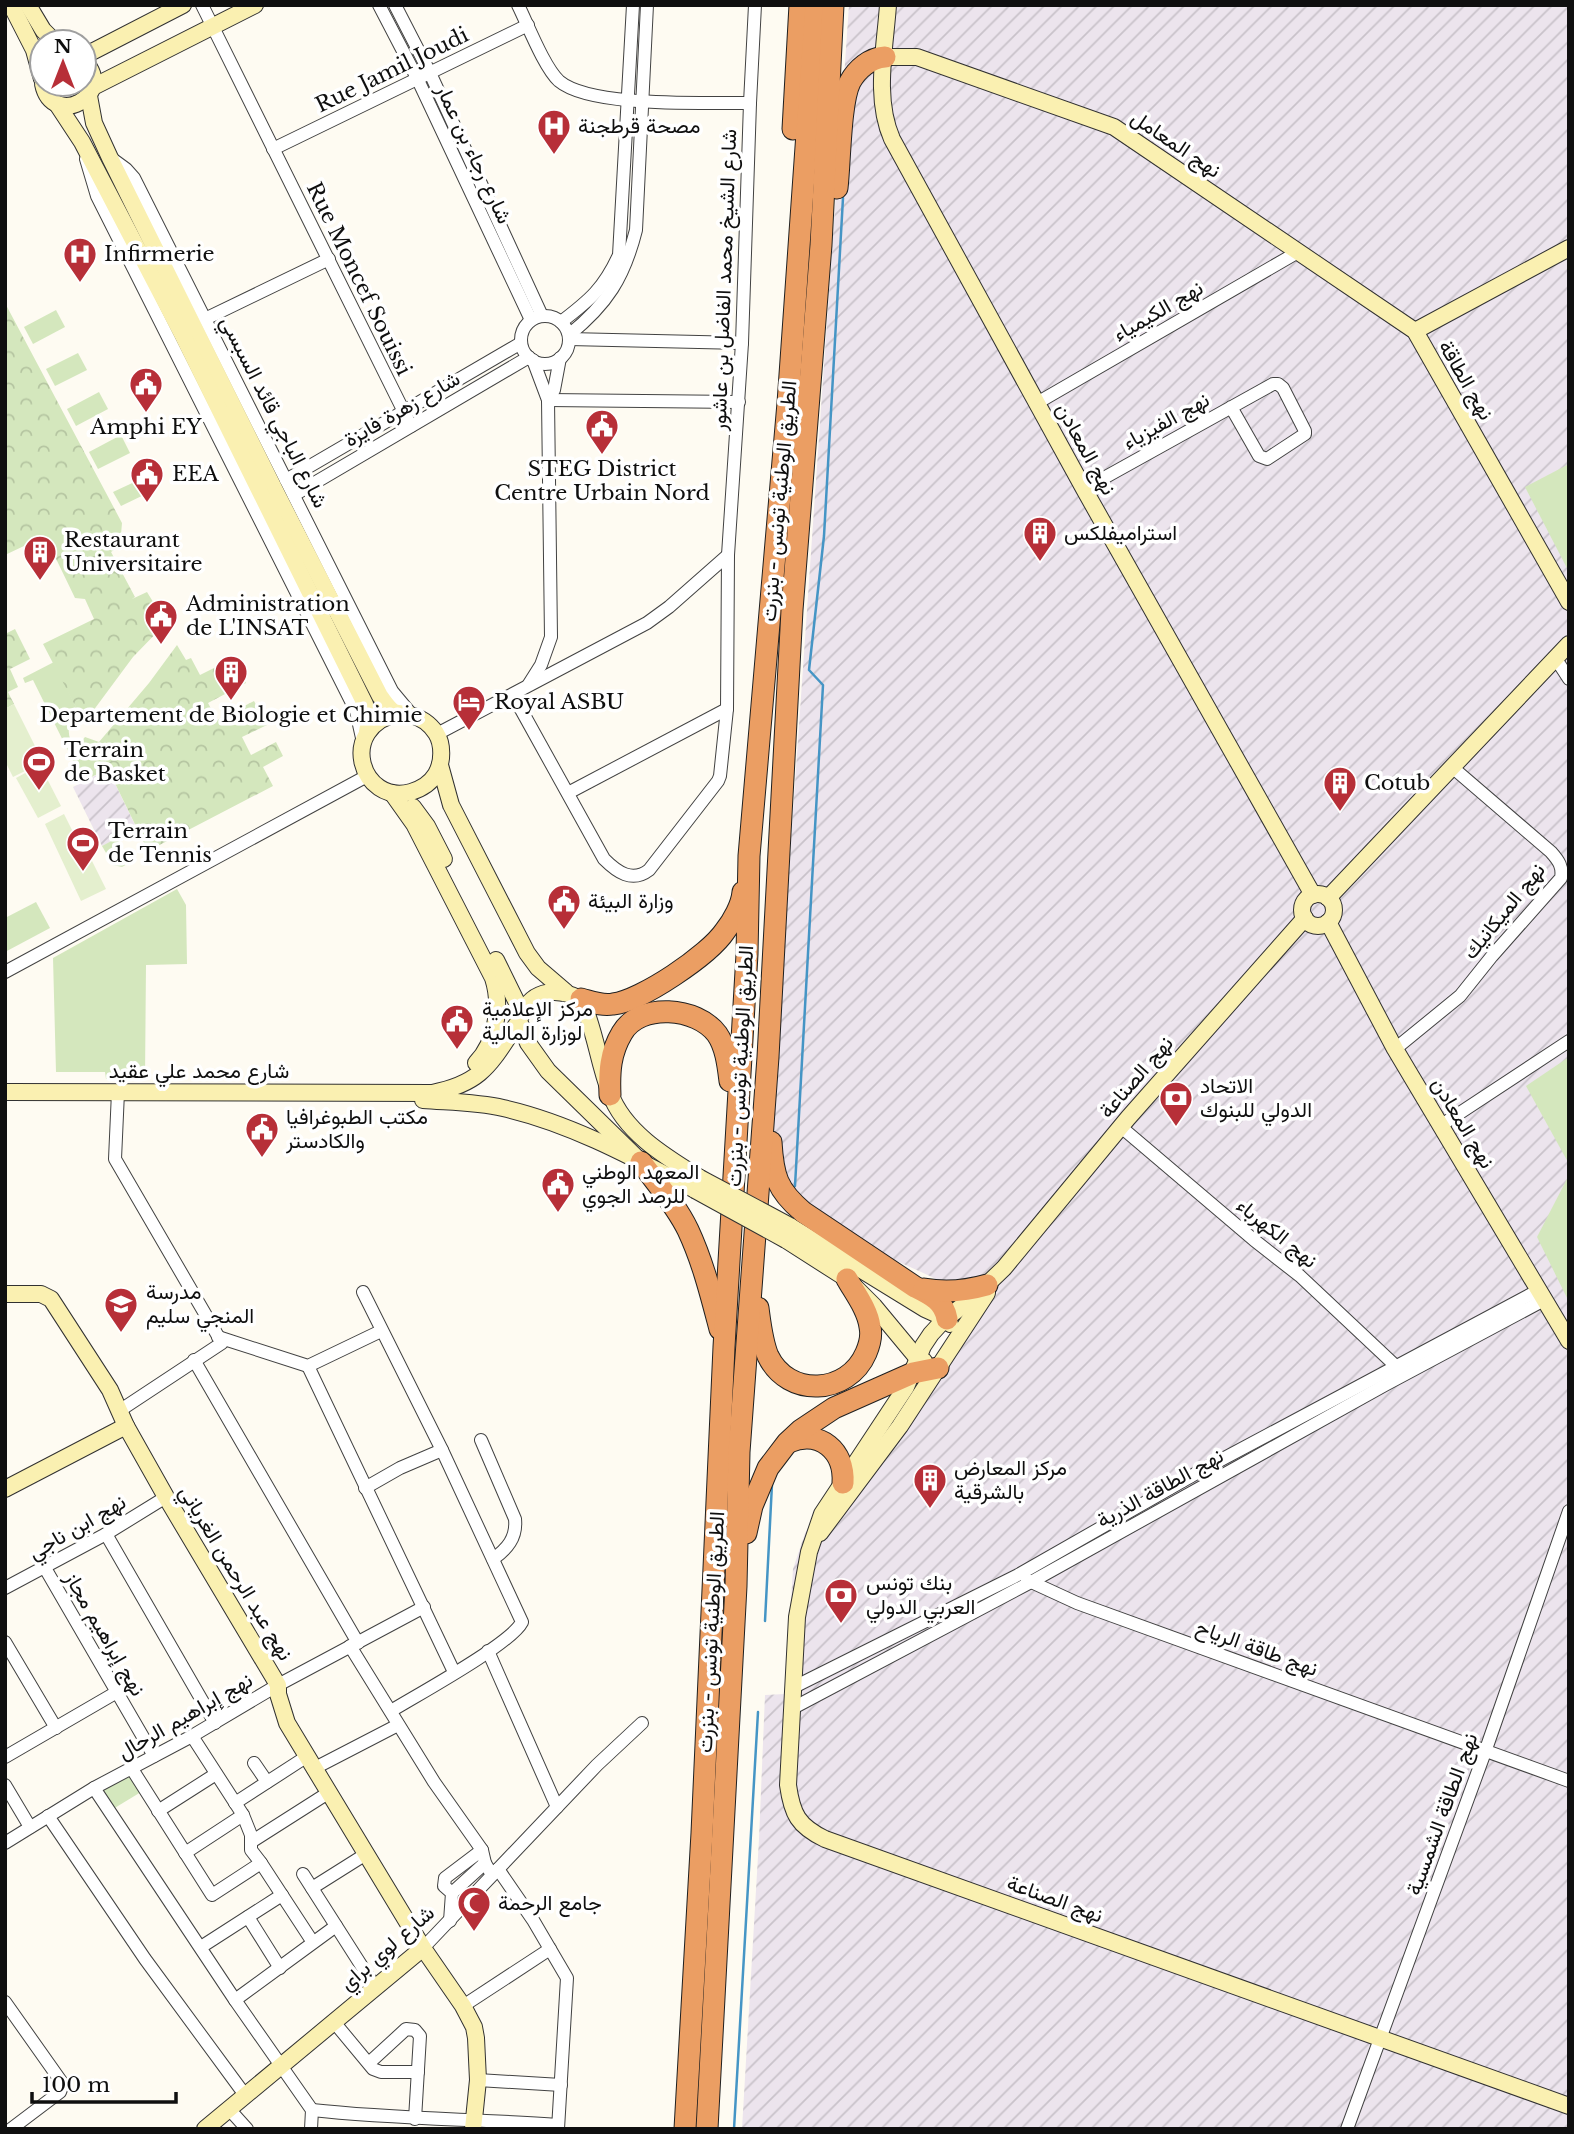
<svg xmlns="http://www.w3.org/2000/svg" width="1574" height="2134" font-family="'Libre Baskerville',Vazirmatn,serif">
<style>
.industrial{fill:url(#industrial-furrows)}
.grass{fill:#d4e7bd}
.park{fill:url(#park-crowns)}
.pitch{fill:#e4efce}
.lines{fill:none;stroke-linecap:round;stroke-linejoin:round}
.stream{stroke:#4595c5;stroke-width:2.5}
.street-casing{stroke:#424242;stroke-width:14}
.secondary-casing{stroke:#313131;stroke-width:18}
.highway-casing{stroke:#202020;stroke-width:23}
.street{stroke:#fff;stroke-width:12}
.secondary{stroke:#faf0b1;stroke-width:16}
.highway{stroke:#eb9e63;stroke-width:21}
.secondary-bridge-casing{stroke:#313131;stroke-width:18;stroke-linecap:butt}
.secondary-bridge{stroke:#faf0b1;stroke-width:16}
.labels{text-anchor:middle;stroke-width:7;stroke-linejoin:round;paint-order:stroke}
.street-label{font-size:21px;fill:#0f0f0f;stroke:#fff}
.poi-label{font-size:21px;fill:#0f0f0f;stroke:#fff;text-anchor:start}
</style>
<defs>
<pattern id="industrial-furrows" width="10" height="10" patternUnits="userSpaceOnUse" patternTransform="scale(1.75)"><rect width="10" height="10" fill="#ece4ed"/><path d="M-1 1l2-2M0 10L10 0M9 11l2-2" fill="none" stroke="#c9c2ca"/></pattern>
<pattern id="park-crowns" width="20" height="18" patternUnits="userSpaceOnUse" patternTransform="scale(1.75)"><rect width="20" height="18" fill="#d4e7bd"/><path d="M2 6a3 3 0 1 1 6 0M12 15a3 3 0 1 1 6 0" fill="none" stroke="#b5c5a1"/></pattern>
</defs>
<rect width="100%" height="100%" fill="#fefbf2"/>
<!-- industrial -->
<g class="industrial">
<polygon points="849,5 1569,5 1569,2129 742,2129 759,1839 765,1695 785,1694 793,1569 805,1533 831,1491 849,1500 983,1309 932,1277 886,1256 803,1199 768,1172"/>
<polygon points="108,769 137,829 102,846 73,787"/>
</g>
<!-- grass -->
<g class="grass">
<polygon points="56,310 65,327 33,344 24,327"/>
<polygon points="78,353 87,370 55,386 46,369"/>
<polygon points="99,392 108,409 76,426 67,409"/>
<polygon points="121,435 130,453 98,469 89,452"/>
<polygon points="1569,464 1569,572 1525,487"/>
<polygon points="143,478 150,492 121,506 113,492"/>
<path d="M54 662 79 713C67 723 65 736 76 748L85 737 99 742 108 769 83 781 33 680 25 683 23 678Z"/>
<polygon points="177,889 186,905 187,964 146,965 145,1078 106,1079 105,1072 56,1072 53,958"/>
<polygon points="36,902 50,928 5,952 5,918"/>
<polygon points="1569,1057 1569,1164 1526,1086"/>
<polygon points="1569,1175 1569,1302 1537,1237"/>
<polygon points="129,1772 141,1792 113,1809 101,1790"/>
</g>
<!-- park -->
<g class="park">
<polygon points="5,303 122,523 120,546 111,552 135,597 132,599 147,592 166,623 133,657 93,711 79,713 43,644 94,619 85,599 75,598 45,536 5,555"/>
<polygon points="15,629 30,659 10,669 18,687 8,692 14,704 5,709 5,634"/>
<polygon points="177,645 186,660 191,658 200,675 234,658 246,683 208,703 217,720 254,701 267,725 242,737 251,755 276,742 283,756 263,767 273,786 148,851 108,769 99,742 149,683"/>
<polygon points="117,838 129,863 122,867 113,865 102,846"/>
</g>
<!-- pitch -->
<g class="pitch">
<polygon points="14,704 43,762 13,777 5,761 5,709"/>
<polygon points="40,765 61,806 38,818 16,778"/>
<polygon points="64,814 80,846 84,845 106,889 81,901 45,824"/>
</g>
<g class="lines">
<!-- stream -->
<g class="stream">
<polyline points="795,1186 823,685 809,670 824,536 843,198"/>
<polyline points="765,1621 772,1484"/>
<polyline points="734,2129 758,1712"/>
</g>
<defs>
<g id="street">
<polyline points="202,5 411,426"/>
<polyline points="379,5 418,80 531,320"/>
<polyline points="395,5 430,73 542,316"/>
<path d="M518 5C528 25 544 67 559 81 591 108 706 102 750 103"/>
<polyline points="273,149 528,25"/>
<polyline points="111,158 126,169 134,178 392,691 412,715"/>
<polyline points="86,159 97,196 356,711 362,738"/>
<circle cx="545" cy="340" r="24"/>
<polyline points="205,319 329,259"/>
<path d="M561 322C590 300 604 288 619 255L633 5"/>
<path d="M569 335C607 304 624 278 636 230L647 5"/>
<polyline points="569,339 742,343"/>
<polyline points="548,400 739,402"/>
<polyline points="548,400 554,390 560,358"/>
<polyline points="1037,403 1298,252"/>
<polyline points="286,480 521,343"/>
<polyline points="1084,489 1273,384 1278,384 1283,388 1305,431 1305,434 1267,459 1259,456 1231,407"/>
<polyline points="294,495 529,357"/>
<polyline points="1556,659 1569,679"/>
<polyline points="529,684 541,665 551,637 548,400 533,360"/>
<path d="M513 695 604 859C617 872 632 883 649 870L718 781 720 776 727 709 728 555 742 343 750 103 755 5"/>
<polyline points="437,734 647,623 669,607 728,555"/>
<polyline points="568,793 727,709"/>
<polyline points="5,972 367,776"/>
<path d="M1395 1049 1460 996 1492 956 1561 878C1563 867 1559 861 1551 852L1452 767"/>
<polyline points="118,1092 115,1159 222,1343 119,1411"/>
<polyline points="1440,1126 1569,1041"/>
<polyline points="1121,1127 1254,1240 1300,1276 1400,1370"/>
<path d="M363 1292 442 1450 522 1622C511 1644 417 1695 391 1711"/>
<polyline points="218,1337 308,1366 381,1331"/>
<polyline points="194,1360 358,1643"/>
<polyline points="308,1366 454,1672"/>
<path d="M481 1440 515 1519C517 1538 507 1549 493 1559"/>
<polyline points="365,1488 400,1468 442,1450"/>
<polyline points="106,1534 215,1723"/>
<polyline points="45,1568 154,1756"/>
<polyline points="1027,1580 1077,1603 1569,1781"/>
<polyline points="5,1588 106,1534 166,1497"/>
<polyline points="5,1642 56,1728"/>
<polyline points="350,1646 434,1782 482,1850 485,1863 492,1875"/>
<polyline points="488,1651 557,1807"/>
<polyline points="794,1687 1018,1575 1202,1470 1539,1290"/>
<polyline points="793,1708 1031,1582 1385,1385 1544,1300"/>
<polyline points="192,1736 243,1815 251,1835 251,1850 261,1863 312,1941"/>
<polyline points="5,1757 117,1692"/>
<polyline points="254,1763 267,1782"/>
<polyline points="132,1769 212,1895 261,1863"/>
<polyline points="313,1769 398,1725"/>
<polyline points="5,1785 30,1827"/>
<polyline points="94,1788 235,2000 312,2110 311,2129"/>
<polyline points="235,1803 306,1757"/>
<polyline points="158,1811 216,1774"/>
<polyline points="48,1816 145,1959 245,2095"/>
<polyline points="251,1842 328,1793"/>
<polyline points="5,1843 94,1788 192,1736 278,1685 424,1607"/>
<polyline points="185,1853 243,1815"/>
<polyline points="498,1869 533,1920 567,1978 558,2129"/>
<polyline points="303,1874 375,1987"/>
<polyline points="312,1888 366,1854"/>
<polyline points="452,1893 485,1863"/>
<polyline points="248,1917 280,1968"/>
<polyline points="450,1921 452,1893 444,1886 445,1878 482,1850"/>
<polyline points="201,1947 282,1895"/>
<polyline points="423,1948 597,1765 642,1723"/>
<polyline points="235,2000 336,1926"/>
<polyline points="5,2002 63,2084 60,2092 11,2129"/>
<polyline points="463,2006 550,1949"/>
<polyline points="334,2022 373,2069 381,2072 418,2072"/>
<polyline points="369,2063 406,2029 415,2030 420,2036 415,2119"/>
<polyline points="478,2080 561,2085"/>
<polyline points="229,2109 247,2129"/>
<path d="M312 2110C394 2119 476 2119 558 2125"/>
<polyline points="1347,2129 1485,1752 1569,1511"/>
</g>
<g id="secondary">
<polyline points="11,5 34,50 42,79"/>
<polyline points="28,5 43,30 55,42"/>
<path d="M888 5C885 49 874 98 892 139L1084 489 1313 895"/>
<polyline points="84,56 183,5"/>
<polyline points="885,57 917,57 1114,127 1415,331 1569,602"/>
<path d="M43 84C52 129 117 96 84 61"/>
<polyline points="93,87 255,5"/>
<path d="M89 96 94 123 110 158 276 492 380 696C384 701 388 708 394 712 399 714 405 713 410 715 420 717 430 724 436 733 443 744 443 762 436 774 430 784 421 789 411 792 361 806 336 727 399 713"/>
<polyline points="57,104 82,142 182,334 365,704 369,720 367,732"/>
<polyline points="1415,331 1569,248"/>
<polyline points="440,765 451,805 527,953 538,968 566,992"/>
<path d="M392 793 414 824 493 978C502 1006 496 1042 476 1063"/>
<polyline points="413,807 427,826 444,859"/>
<circle cx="1318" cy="910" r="16"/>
<polyline points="1328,898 1569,644"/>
<path d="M1305 918 1128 1118 1004 1268 976 1295 942 1322 931 1334 923 1346 906 1387 822 1514 809 1552 797 1617 788 1785C792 1814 798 1826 825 1839L1569 2106"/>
<polyline points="1328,922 1395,1049 1569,1341"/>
<polyline points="496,960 522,1013"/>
<path d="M5 1092 432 1093C484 1083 491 1062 519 1021"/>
<path d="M423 1100C449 1102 478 1102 503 1108 570 1123 634 1158 695 1190"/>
<path d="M641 1162 548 1071 528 1043 519 1021C529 990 554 986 581 999 595 1029 598 1062 610 1093 624 1132 666 1157 700 1178"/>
<polyline points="790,1226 925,1309 947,1319 950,1324"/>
<polyline points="786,1240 847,1279 874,1306 918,1359 924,1361"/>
<polyline points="5,1294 41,1294 51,1299 110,1390 126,1426 166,1497 278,1685 278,1694 287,1723 423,1948 463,2006 474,2027 476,2038 478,2080 473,2129"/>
<polyline points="5,1489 126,1426"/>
<polyline points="820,1533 900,1426 987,1293"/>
<polyline points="205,2129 423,1948"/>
</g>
<g id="highway">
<polyline points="793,129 800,5"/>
<path d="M837 188C840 163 840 102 850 82 857 69 870 58 885 57"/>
<path d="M581 999C592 1002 602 1006 613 1004 641 1001 709 955 725 931 733 921 742 905 743 892"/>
<path d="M610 1095C609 1072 610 1053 622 1033 640 1002 697 1007 717 1034 726 1047 728 1065 730 1081"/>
<path d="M771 1142C773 1176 777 1190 803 1212L915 1287C931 1295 944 1301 947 1319"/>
<path d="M641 1162C657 1184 676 1205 688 1230 703 1262 711 1295 720 1329"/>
<path d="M924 1289C947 1293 966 1291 987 1285"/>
<path d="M758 1308C760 1323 762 1342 768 1356 788 1398 848 1395 866 1353 869 1346 872 1336 870 1327 868 1310 855 1293 847 1279"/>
<path d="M789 1442C820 1429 845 1451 843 1483"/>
<polyline points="746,1533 752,1506 768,1468 787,1443 801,1430 834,1408 913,1373 938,1368"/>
<polyline points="685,2129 702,1833 724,1347 747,954 749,856 788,403 816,5"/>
<polyline points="707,2129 736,1586 739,1452 768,1057 792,610 821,245 833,5"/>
</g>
</defs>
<!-- street casing -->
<use href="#street" class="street-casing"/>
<!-- secondary casing -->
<use href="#secondary" class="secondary-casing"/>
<!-- highway casing -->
<use href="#highway" class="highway-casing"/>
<!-- street -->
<use href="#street" class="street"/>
<!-- secondary -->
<use href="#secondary" class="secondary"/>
<!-- highway -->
<use href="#highway" class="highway"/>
<defs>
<g id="secondary-bridge">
<polyline points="700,1178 790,1226"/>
<polyline points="695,1190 786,1240"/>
</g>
</defs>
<!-- secondary-bridge casing -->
<use href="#secondary-bridge" class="secondary-bridge-casing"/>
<!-- secondary-bridge -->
<use href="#secondary-bridge" class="secondary-bridge"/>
</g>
<!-- icons -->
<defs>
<symbol id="hospital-pin" viewBox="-11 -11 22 30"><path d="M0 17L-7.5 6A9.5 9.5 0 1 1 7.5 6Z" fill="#b72f38" stroke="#fff"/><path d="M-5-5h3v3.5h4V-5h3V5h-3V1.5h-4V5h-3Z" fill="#fff"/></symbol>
<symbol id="civic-pin" viewBox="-11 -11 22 30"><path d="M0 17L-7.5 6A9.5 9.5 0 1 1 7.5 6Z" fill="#b72f38" stroke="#fff"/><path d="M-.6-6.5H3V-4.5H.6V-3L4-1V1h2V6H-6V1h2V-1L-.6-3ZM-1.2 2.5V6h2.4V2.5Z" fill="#fff"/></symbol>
<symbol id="building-pin" viewBox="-11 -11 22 30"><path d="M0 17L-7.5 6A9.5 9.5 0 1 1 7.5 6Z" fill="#b72f38" stroke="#fff"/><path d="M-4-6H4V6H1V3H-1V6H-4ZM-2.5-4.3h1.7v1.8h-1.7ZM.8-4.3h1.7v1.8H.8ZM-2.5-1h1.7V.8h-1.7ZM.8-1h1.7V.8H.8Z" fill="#fff"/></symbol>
<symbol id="hotel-pin" viewBox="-11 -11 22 30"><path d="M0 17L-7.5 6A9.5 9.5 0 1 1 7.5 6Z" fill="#b72f38" stroke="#fff"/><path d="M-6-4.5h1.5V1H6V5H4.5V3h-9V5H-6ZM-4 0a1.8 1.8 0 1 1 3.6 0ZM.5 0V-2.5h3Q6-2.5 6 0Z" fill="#fff"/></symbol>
<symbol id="stadium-pin" viewBox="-11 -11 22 30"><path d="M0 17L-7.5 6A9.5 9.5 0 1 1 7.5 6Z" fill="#b72f38" stroke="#fff"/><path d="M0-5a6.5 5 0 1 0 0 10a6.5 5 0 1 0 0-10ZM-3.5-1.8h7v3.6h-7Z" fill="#fff"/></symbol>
<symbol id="bank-pin" viewBox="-11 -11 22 30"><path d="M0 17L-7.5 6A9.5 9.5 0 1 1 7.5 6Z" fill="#b72f38" stroke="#fff"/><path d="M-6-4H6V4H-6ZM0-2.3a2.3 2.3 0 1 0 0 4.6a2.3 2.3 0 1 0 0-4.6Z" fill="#fff"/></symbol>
<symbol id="school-pin" viewBox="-11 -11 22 30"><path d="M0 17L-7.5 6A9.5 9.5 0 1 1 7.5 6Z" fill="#b72f38" stroke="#fff"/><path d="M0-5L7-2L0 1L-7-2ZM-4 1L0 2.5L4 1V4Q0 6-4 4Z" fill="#fff"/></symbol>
<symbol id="mosque-pin" viewBox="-11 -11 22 30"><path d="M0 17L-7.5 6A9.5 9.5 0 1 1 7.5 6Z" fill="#b72f38" stroke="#fff"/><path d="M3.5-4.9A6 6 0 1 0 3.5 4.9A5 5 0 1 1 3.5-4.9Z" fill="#fff"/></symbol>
</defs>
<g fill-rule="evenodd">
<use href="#hospital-pin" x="535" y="107" width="38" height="52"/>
<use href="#hospital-pin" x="61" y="235" width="38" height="52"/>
<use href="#civic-pin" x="127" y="365" width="38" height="52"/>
<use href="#civic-pin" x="583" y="407" width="38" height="52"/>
<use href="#civic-pin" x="128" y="455" width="38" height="52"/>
<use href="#building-pin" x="1021" y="514" width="38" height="52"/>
<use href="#building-pin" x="21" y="533" width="38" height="52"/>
<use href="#civic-pin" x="142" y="597" width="38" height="52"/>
<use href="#building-pin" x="212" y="653" width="38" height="52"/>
<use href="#hotel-pin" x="450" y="683" width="38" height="52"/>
<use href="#stadium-pin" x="20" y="743" width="38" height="52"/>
<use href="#building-pin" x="1321" y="764" width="38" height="52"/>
<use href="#stadium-pin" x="64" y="824" width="38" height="52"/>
<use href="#civic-pin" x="545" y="882" width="38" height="52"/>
<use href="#civic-pin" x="438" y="1002" width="38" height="52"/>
<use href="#bank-pin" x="1157" y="1079" width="38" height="52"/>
<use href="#civic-pin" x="243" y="1110" width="38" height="52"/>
<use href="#civic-pin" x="539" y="1165" width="38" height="52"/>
<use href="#school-pin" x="102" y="1285" width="38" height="52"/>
<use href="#building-pin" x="911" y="1461" width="38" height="52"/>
<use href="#bank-pin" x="822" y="1576" width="38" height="52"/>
<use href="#mosque-pin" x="455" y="1884" width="38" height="52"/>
</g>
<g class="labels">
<!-- street labels -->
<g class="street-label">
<text transform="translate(392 70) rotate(-26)" y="7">Rue Jamil Joudi</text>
<text transform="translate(1176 144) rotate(34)" y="7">نهج المعامل</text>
<text transform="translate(474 154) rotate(65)" y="7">شارع رجاء بن عمار</text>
<text transform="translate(359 279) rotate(64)" y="7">Rue Moncef Souissi</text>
<text transform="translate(724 280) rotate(-88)" y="7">شارع الشيخ محمد الفاضل بن عاشور</text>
<text transform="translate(1158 311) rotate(-30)" y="7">نهج الكيمياء</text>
<text transform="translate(1466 380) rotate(60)" y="7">نهج الطاقة</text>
<text transform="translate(402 409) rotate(-30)" y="7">شارع زهرة فايزة</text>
<text transform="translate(274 412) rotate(63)" y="7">شارع الباجي قائد السبسي</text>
<text transform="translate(1166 421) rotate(-29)" y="7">نهج الفيزياء</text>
<text transform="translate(1086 449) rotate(61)" y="7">نهج المعادن</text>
<text transform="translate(779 501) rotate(-85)" y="7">الطريق الوطنية تونس - بنزرت</text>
<text transform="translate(1504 911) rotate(-51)" y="7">نهج الميكانيك</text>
<text transform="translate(740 1066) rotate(-87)" y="7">الطريق الوطنية تونس - بنزرت</text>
<text x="199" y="1078">شارع محمد علي عقيد</text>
<text transform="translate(1136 1077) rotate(-49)" y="7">نهج الصناعة</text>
<text transform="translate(1463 1123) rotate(59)" y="7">نهج المعادن</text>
<text transform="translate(1277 1233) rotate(39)" y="7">نهج الكهرباء</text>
<text transform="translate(1160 1488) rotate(-29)" y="7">نهج الطاقة الذرية</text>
<text transform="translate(77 1527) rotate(-30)" y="7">نهج ابن ناجي</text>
<text transform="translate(236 1573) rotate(59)" y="7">نهج عبد الرحمن الغرياني</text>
<text transform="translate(711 1632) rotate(-87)" y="7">الطريق الوطنية تونس - بنزرت</text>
<text transform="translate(105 1634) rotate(60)" y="7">نهج إبراهيم مجاز</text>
<text transform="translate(1257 1648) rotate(20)" y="7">نهج طاقة الرياح</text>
<text transform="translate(185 1716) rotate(-30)" y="7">نهج إبراهيم الرحال</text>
<text transform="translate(1442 1814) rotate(-70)" y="7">نهج الطاقة الشمسية</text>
<text transform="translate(1055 1899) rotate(20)" y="7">نهج الصناعة</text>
<text transform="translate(387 1948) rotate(-41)" y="7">شارع لوي براي</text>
</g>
<!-- poi labels -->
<g class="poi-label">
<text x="578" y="133">مصحة قرطجنة</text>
<text x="104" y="261">Infirmerie</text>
<text x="146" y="434" text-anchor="middle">Amphi EY</text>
<text x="602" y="476" text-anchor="middle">STEG District<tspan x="602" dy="24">Centre Urbain Nord</tspan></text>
<text x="172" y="481">EEA</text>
<text x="1064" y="540">استراميفلكس</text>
<text x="64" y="547">Restaurant<tspan x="64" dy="24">Universitaire</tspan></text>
<text x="186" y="611">Administration<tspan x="186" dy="24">de L'INSAT</tspan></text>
<text x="494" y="709">Royal ASBU</text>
<text x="231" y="722" text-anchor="middle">Departement de Biologie et Chimie</text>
<text x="64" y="757">Terrain<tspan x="64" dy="24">de Basket</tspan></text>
<text x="1364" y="790">Cotub</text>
<text x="108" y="838">Terrain<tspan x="108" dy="24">de Tennis</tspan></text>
<text x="588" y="908">وزارة البيئة</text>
<text x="482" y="1016">مركز الإعلامية<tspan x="482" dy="24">لوزارة المالية</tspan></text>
<text x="1200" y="1093">الاتحاد<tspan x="1200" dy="24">الدولي للبنوك</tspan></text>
<text x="286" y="1124">مكتب الطبوغرافيا<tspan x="286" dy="24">والكادستر</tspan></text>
<text x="582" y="1179">المعهد الوطني<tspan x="582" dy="24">للرصد الجوي</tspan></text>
<text x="146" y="1299">مدرسة<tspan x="146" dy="24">المنجي سليم</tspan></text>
<text x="954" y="1475">مركز المعارض<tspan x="954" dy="24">بالشرقية</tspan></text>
<text x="866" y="1590">بنك تونس<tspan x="866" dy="24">العربي الدولي</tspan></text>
<text x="498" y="1910">جامع الرحمة</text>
</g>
</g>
<!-- border -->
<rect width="1574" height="2134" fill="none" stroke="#0f0f0f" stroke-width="14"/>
<!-- north arrow -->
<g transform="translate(63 63)"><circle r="33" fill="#ffffff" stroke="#9f9f9f" stroke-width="2"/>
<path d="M0-5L12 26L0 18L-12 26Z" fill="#b72f38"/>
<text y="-10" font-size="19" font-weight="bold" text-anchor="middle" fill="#0f0f0f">N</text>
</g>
<!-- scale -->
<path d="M32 2092v10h144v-10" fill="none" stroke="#0f0f0f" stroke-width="3.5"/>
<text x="42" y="2092" font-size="21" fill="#0f0f0f" stroke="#ffffff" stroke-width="5" paint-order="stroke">100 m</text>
</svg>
